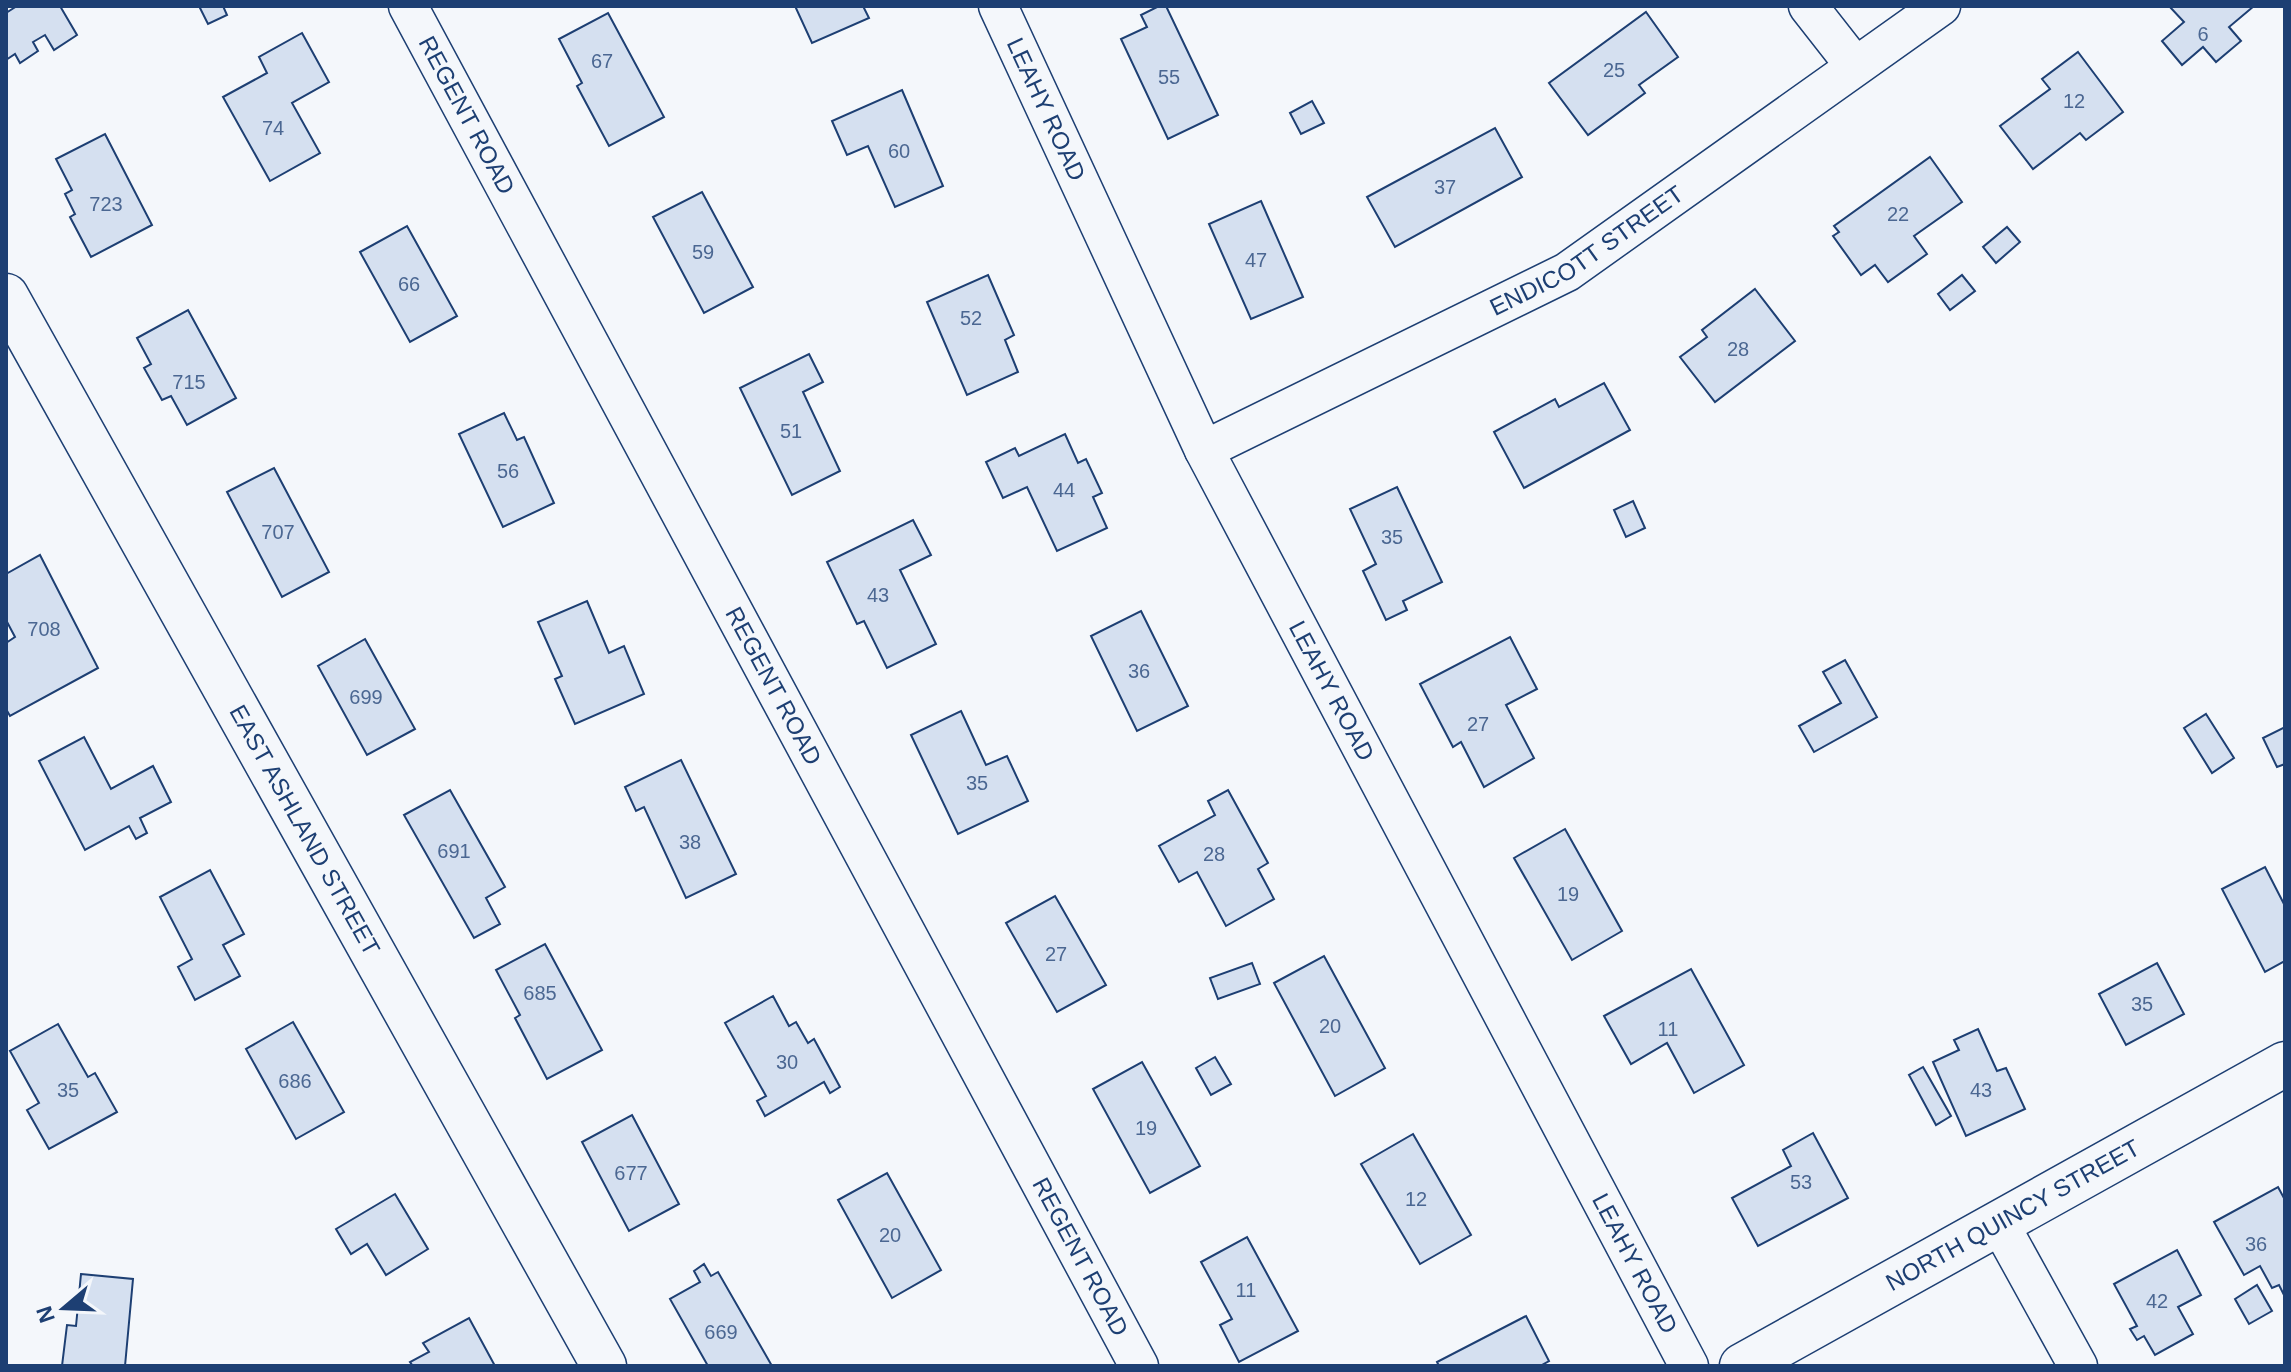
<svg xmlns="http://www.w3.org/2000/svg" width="2291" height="1372" font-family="Helvetica,sans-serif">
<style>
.building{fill:#d5e0f0;stroke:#1d3f73;stroke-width:2}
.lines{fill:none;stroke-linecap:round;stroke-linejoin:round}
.street-casing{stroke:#1d3f73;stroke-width:41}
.secondary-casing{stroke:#1d3f73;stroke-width:47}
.street{stroke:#f4f7fb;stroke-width:38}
.secondary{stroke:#f4f7fb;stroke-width:44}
.labels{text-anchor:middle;stroke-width:6;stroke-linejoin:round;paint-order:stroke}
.number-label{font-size:20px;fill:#4b6792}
.street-label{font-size:24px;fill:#1d3f73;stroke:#f4f7fb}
</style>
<rect width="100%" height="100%" fill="#f4f7fb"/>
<!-- building -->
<g class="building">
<polygon points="17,6 60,6 77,35 54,50 45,35 33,42 38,51 20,63 15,54 6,60 6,13"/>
<polygon points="199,6 223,6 227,15 208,24"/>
<polygon points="795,6 863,6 869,18 812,43"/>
<polygon points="1159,6 1166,6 1218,115 1168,139 1121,39 1147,27 1141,15"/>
<polygon points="2169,6 2254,6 2229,27 2241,41 2216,62 2203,47 2182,65 2162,41 2184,22"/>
<polygon points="1646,12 1678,57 1639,85 1645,93 1588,135 1549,83"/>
<polygon points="608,13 664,117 609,146 577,86 582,83 559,39"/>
<polygon points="302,33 329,82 292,103 320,153 270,181 223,97 267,73 259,57"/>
<polygon points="2078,52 2123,112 2086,140 2080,133 2033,169 2000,126 2050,89 2042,79"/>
<polygon points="902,90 943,186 895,207 868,146 847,155 832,121"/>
<polygon points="1312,101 1324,123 1301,134 1290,113"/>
<polygon points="1495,128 1522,177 1395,247 1367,197"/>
<polygon points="105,134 152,225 91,257 70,217 75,214 65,194 72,190 56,159"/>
<polygon points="1930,157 1962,202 1914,236 1927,254 1888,282 1875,265 1861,275 1833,236 1839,232 1834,226"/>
<polygon points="702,192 753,287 704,313 653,217"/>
<polygon points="1261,201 1303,297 1251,319 1209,224"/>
<polygon points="407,226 457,316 410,342 360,252"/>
<polygon points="2007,227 2020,242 1996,263 1983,247"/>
<polygon points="988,275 1014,335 1005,340 1018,372 967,395 927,302"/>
<polygon points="1962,275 1975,291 1950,310 1938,294"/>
<polygon points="1755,289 1795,341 1715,402 1680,357 1707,337 1702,330"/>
<polygon points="188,310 236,398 187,425 171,396 162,400 144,368 151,364 137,338"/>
<polygon points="809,354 823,382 803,392 840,471 792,495 740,388"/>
<polygon points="1604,383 1630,430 1524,488 1494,432 1555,399 1559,407"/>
<polygon points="504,413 517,440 524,437 554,503 503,527 459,434"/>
<polygon points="1065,434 1078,463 1086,459 1102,493 1093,497 1107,528 1057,551 1027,487 1003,498 986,462 1015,448 1019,456"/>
<polygon points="274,468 329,572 282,597 227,492"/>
<polygon points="1397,487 1442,582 1403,601 1407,610 1386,620 1363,571 1376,564 1350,509"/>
<polygon points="1633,501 1645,528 1626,537 1614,510"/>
<polygon points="913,520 931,555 900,570 936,644 887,668 864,621 857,624 827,562"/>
<polygon points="40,555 98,668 10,716 6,709 6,643 15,637 6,620 6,574"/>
<polygon points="587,601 609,653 624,646 644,694 575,724 555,679 562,676 538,622"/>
<polygon points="1141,611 1188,706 1137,731 1091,636"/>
<polygon points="1510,637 1537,689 1506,705 1534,758 1484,787 1461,742 1453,747 1420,684"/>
<polygon points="365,639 415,729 367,755 318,666"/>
<polygon points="1845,660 1877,717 1814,752 1799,726 1841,703 1823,672"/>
<polygon points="961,711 986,765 1007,756 1028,801 958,834 911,735"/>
<polygon points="2206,714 2234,758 2212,773 2184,728"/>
<polygon points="2285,727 2285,764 2277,767 2263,738"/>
<polygon points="84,737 111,789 153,766 171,802 140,818 147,833 136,839 129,826 85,850 39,761"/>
<polygon points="681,760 736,874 686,898 644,807 636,811 625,787"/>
<polygon points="450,790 505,887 486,898 500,924 474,938 404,815"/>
<polygon points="1228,790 1268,863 1258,869 1274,899 1226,926 1197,872 1179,882 1159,846 1215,815 1208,801"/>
<polygon points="1565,829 1622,931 1572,960 1514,858"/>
<polygon points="2265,867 2285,906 2285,961 2265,972 2222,889"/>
<polygon points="210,870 244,934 223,945 240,976 195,1000 178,967 192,959 160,897"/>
<polygon points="1055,896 1106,985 1057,1012 1006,923"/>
<polygon points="545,944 602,1050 547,1079 515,1018 520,1015 496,970"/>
<polygon points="1324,956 1385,1068 1335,1096 1274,983"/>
<polygon points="1252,963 1260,984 1218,999 1210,978"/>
<polygon points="2157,963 2184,1014 2126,1045 2099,994"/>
<polygon points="1691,969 1744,1065 1694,1093 1667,1043 1631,1064 1604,1016"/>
<polygon points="773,996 789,1026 796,1022 808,1043 814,1039 840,1087 830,1093 824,1082 765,1116 757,1101 766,1096 725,1023"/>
<polygon points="293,1022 344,1112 296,1139 246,1049"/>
<polygon points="58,1024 88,1077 95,1073 117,1112 49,1149 27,1110 39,1103 10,1051"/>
<polygon points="1978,1029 1997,1071 2006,1068 2025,1109 1966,1136 1933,1062 1959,1050 1954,1040"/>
<polygon points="1215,1057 1231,1084 1211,1095 1196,1068"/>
<polygon points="1142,1062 1200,1166 1150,1193 1093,1089"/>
<polygon points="1923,1067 1951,1116 1936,1125 1909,1075"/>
<polygon points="632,1115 679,1204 629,1231 582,1142"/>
<polygon points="1813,1133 1848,1198 1758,1246 1732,1198 1791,1166 1783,1150"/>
<polygon points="1413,1134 1471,1235 1420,1264 1361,1164"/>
<polygon points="887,1173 941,1270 892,1298 838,1200"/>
<polygon points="2278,1187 2285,1200 2285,1297 2279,1285 2272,1288 2260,1266 2244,1275 2214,1222"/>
<polygon points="395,1194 428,1249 386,1275 367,1244 351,1254 336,1229"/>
<polygon points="1247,1237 1298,1331 1239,1362 1220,1325 1232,1319 1201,1262"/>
<polygon points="2177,1250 2201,1295 2178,1307 2193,1334 2155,1355 2144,1336 2137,1340 2130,1329 2137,1326 2114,1284"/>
<polygon points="704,1264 711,1276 718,1272 772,1366 708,1366 670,1299 700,1282 694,1271"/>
<polygon points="81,1274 133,1279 125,1366 62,1366 67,1325 76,1326"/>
<polygon points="2257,1285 2272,1311 2249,1324 2235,1299"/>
<polygon points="1526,1316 1549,1361 1540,1366 1439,1366 1437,1362"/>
<polygon points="469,1318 495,1366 413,1366 410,1362 429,1352 423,1343"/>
</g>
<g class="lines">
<defs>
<g id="street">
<path id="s1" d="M408 6 1139 1366"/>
<path id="s2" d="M998 6 1204 450 1689 1366"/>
<polyline points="1808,6 1855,66"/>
<path id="s3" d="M1204 450 1567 272 1941 6"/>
<polyline points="1999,1223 2078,1366"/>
</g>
<g id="secondary">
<path id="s4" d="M6 296 604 1366"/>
<path id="s5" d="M1742 1366 2285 1064"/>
</g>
</defs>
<!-- street casing -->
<use href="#street" class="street-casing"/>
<!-- secondary casing -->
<use href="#secondary" class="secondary-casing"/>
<!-- street -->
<use href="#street" class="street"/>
<!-- secondary -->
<use href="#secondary" class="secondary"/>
</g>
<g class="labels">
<!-- number labels -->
<g class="number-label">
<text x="2203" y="41">6</text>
<text x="602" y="68">67</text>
<text x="1614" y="77">25</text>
<text x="1169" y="84">55</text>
<text x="2074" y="108">12</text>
<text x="273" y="135">74</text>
<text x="899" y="158">60</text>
<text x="1445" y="194">37</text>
<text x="106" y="211">723</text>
<text x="1898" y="221">22</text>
<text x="703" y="259">59</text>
<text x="1256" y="267">47</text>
<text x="409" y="291">66</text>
<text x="971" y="325">52</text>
<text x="1738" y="356">28</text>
<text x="189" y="389">715</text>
<text x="791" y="438">51</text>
<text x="508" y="478">56</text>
<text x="1064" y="497">44</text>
<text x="278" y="539">707</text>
<text x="1392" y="544">35</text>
<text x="878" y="602">43</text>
<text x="44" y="636">708</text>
<text x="1139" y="678">36</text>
<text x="366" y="704">699</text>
<text x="1478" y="731">27</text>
<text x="977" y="790">35</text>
<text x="690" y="849">38</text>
<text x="454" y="858">691</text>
<text x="1214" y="861">28</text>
<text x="1568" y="901">19</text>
<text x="1056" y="961">27</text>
<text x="540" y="1000">685</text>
<text x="2142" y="1011">35</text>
<text x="1330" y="1033">20</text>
<text x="1668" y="1036">11</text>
<text x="787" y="1069">30</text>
<text x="295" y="1088">686</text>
<text x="68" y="1097">35</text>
<text x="1981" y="1097">43</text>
<text x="1146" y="1135">19</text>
<text x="631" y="1180">677</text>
<text x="1801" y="1189">53</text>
<text x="1416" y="1206">12</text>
<text x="890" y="1242">20</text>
<text x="2256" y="1251">36</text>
<text x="1246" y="1297">11</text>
<text x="2157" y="1308">42</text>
<text x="721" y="1339">669</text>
</g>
<!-- street labels -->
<g class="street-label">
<text dy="8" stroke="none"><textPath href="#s2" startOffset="114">LEAHY ROAD</textPath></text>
<text dy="8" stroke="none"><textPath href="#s1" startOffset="124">REGENT ROAD</textPath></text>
<text dy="8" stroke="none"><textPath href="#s3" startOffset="432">ENDICOTT STREET</textPath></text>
<text dy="8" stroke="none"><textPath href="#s1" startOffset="772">REGENT ROAD</textPath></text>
<text dy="8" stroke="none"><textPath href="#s2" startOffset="762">LEAHY ROAD</textPath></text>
<text dy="8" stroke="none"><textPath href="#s4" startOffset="612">EAST ASHLAND STREET</textPath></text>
<text dy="8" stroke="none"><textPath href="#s5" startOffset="310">NORTH QUINCY STREET</textPath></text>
<text dy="8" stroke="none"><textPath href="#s1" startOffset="1420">REGENT ROAD</textPath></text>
<text dy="8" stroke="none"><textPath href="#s2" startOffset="1410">LEAHY ROAD</textPath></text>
</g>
</g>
<!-- border -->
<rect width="2291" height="1372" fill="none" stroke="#1d3f73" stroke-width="16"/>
<!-- north arrow -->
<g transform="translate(64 1308) rotate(251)" stroke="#f4f7fb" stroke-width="6" paint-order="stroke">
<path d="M0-6L14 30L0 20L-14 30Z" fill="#1d3f73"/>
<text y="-12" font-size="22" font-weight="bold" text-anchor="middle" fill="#1d3f73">N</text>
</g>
</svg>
